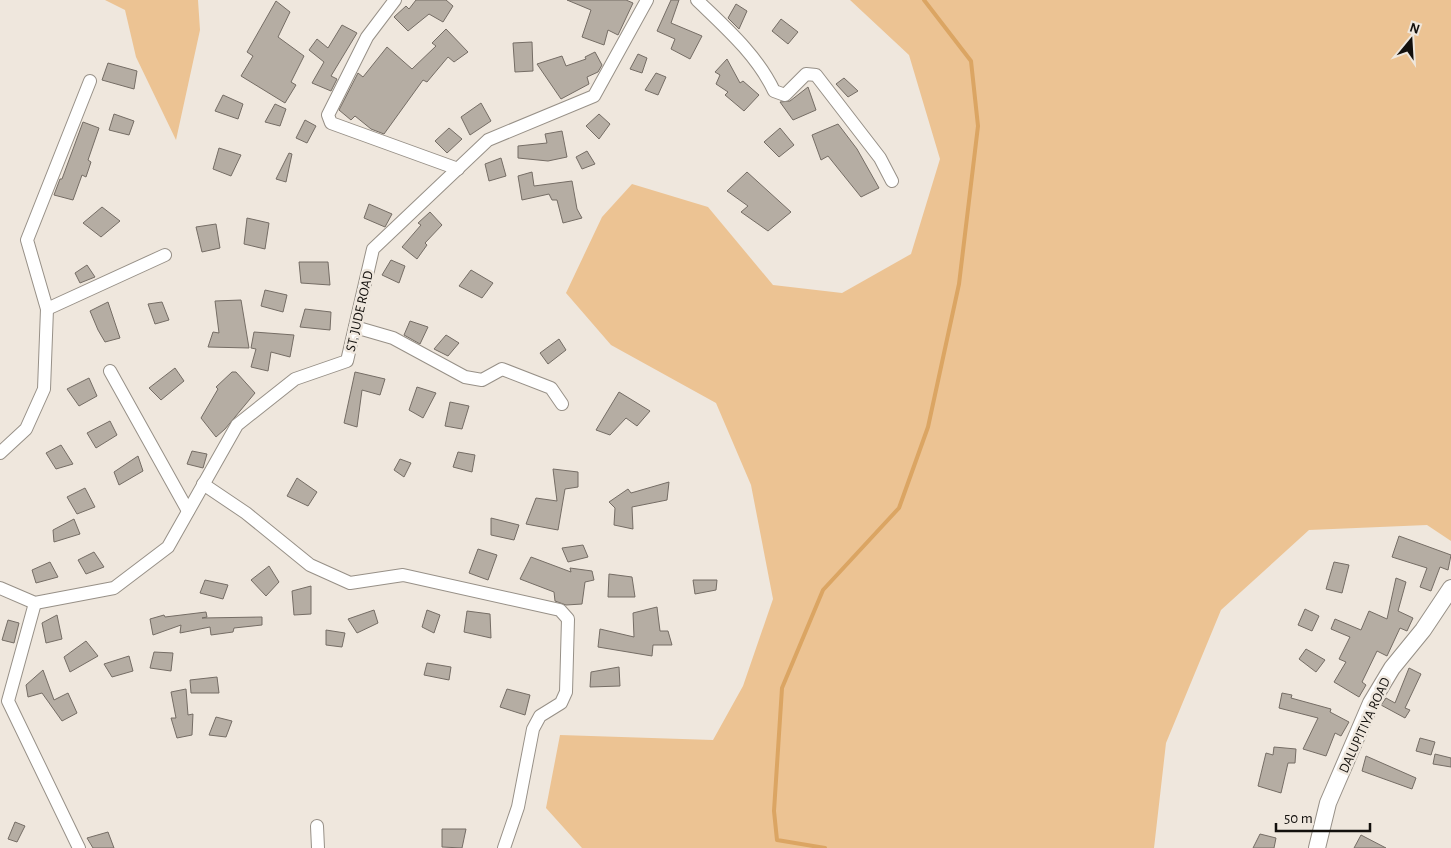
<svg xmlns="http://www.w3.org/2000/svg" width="1451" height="848" font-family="'Alegreya Sans',sans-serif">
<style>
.green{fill:#ecc393}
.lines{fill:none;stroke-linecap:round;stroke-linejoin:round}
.stream{stroke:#dba563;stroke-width:4}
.building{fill:#b5ada3;stroke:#756d65}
.minor-casing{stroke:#979087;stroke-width:14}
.tertiary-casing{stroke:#979087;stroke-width:18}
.minor{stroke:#fff;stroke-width:12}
.tertiary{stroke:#fff;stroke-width:16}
.labels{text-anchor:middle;stroke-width:5;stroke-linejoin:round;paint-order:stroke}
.street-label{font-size:14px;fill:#13100d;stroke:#efe7dd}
</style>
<rect width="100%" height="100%" fill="#efe7dd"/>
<!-- green -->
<g class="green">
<polygon points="105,0 198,0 200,30 176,140 136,57 125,10"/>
<polygon points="850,0 1451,0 1451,541 1427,525 1309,530 1221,610 1166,743 1154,848 582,848 546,808 560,735 713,740 743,686 773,599 751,485 716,403 611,345 566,293 602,217 632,184 708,207 773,285 842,293 911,254 940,159 909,55"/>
</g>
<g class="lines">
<!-- stream -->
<polyline class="stream" points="825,848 777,840 774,811 782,688 823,590 899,508 928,427 959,284 978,126 971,61 924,0"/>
</g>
<!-- building -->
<g class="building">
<polygon points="416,0 446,0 453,6 443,22 429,14 408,31 394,17 406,6 409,9"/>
<polygon points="567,0 626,0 633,3 618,35 608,30 604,45 582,37 591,10"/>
<polygon points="671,0 679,0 671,23 702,36 690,59 671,49 675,39 657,31"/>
<polygon points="276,1 290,12 278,37 304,56 291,82 296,85 285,103 241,76 253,56 247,52"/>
<polygon points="736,4 747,11 739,29 728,18"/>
<polygon points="781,19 798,32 788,44 772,31"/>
<polygon points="342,25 357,33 331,76 337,79 331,91 312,83 324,62 309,50 317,39 328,48"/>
<polygon points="446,29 468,52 454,62 448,57 427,82 423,80 384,134 371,129 355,116 351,120 339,110 358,73 363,77 387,47 412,69 436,46 432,43"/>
<polygon points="532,42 533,71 515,72 513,43"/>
<polygon points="595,52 602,65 598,72 587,77 589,84 561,99 537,64 562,56 566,66 586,59 585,57"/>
<polygon points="638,54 647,58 642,73 630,69"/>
<polygon points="727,59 740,83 743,81 759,95 744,111 725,95 728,92 716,84 720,75 715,72"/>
<polygon points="108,63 137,71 134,89 102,80"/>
<polygon points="656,73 666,77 658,95 645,90"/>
<polygon points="844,78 858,91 848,97 836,84"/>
<polygon points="808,87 816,110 793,120 780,102 790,101"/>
<polygon points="223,95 243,104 238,119 215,111"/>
<polygon points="481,103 491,121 470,135 461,117"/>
<polygon points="275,104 286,109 280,126 265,122"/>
<polygon points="114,114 134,121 129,135 109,130"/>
<polygon points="599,114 610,124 599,139 586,126"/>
<polygon points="305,120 316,126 307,143 296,138"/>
<polygon points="83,122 99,128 88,160 91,162 86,177 82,175 73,200 54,195 60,179 62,179"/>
<polygon points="838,124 857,149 879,188 861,197 828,156 821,160 812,135"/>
<polygon points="449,128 462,139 447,153 435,141"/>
<polygon points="780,128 794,145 779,157 764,142"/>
<polygon points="562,131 567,157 548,161 518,158 518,146 547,143 545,134"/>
<polygon points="219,148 241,155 231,176 213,169"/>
<polygon points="587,151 595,164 582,169 576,157"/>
<polygon points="289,153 292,154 286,182 276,179"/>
<polygon points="501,158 506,176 489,181 485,164"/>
<polygon points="532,172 534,186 572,181 577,209 582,218 563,223 557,200 552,200 549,194 522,200 518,176"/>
<polygon points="747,172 791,212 768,231 741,212 748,206 727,191"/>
<polygon points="369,204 392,214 385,227 364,218"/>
<polygon points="102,207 120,221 101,237 83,223"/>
<polygon points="430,212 442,225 425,243 427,245 417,259 402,247 421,225 418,223"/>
<polygon points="247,218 269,223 265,249 244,244"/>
<polygon points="216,224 220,248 202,252 196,227"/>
<polygon points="391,260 405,266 399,283 382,275"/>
<polygon points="299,262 328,262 330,285 301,283"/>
<polygon points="87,265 95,277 80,283 75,273"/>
<polygon points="471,270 493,283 482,298 459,286"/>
<polygon points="265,290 287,295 283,312 261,306"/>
<polygon points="241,300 249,348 208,347 213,332 219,333 215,301"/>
<polygon points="108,302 120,338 105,342 98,330 90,311"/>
<polygon points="162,302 169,320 155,324 148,304"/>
<polygon points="305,309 331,312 330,330 300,327"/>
<polygon points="410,321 428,327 420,344 404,335"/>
<polygon points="254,332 294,335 290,357 271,352 268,371 251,367 256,349 251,348"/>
<polygon points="446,335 459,343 448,356 434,349"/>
<polygon points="559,339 566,350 548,364 540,353"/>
<polygon points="175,368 184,381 161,400 149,388"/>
<polygon points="232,372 236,372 255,393 225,429 216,437 201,418 218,389 216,387"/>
<polygon points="355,372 385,379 380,395 362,390 357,427 344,423"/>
<polygon points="89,378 97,396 79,406 67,389"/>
<polygon points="417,387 436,393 423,418 409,410"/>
<polygon points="619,392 650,411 637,426 626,418 610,435 596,430"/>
<polygon points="450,402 469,406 462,429 445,426"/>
<polygon points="110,421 117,435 96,448 87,433"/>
<polygon points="61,445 73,464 56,469 46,453"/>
<polygon points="192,451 207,454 203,468 187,464"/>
<polygon points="458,452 475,455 472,472 453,467"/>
<polygon points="138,456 143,471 119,485 114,472"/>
<polygon points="400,459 411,463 404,477 394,470"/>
<polygon points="553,469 578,472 578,487 565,489 558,530 526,524 536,498 557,501"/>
<polygon points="297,478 317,492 308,506 287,496"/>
<polygon points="669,482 667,500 632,507 633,529 614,525 615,508 609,502 628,489 631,493"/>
<polygon points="85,488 95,507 77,514 67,497"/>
<polygon points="491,518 519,525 514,540 491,535"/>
<polygon points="74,519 80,534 54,542 53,530"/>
<polygon points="1399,536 1451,555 1448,570 1440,567 1431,591 1420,587 1427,568 1392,557"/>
<polygon points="583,545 588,557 568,562 562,548"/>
<polygon points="478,549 497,555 488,580 469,573"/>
<polygon points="94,552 104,567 86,574 78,560"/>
<polygon points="531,557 571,572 570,568 592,571 594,580 585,582 582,604 566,605 555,601 554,592 520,579"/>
<polygon points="50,562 58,577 36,583 32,570"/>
<polygon points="1334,562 1349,565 1342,593 1326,589"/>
<polygon points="269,566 279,582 266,596 251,580"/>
<polygon points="609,574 632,577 635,597 608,597"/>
<polygon points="1396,578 1406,582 1398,611 1413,618 1407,631 1400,628 1387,656 1377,651 1362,682 1366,685 1359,697 1334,682 1346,662 1339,659 1350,637 1331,629 1335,619 1361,630 1369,611 1387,619"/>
<polygon points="205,580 228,585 223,599 200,593"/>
<polygon points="693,580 717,580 716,590 695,594"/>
<polygon points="311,586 311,614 294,615 292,591"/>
<polygon points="657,607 660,631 668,631 672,645 653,645 652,656 598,647 600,629 634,637 633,613"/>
<polygon points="1305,609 1319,616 1312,631 1298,625"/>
<polygon points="374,610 378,623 357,633 348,619"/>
<polygon points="427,610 440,615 434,633 422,627"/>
<polygon points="467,611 490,614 491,638 464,632"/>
<polygon points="206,612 207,617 202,618 262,617 262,625 234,628 233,632 211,635 210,627 180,633 181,625 153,635 150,619 164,615 165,617"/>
<polygon points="57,615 62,639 46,643 42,623"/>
<polygon points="8,620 19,623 14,643 2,640"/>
<polygon points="326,630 345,633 342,647 326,645"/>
<polygon points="86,641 98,656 70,672 64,657"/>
<polygon points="1306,649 1325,660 1316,672 1299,659"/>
<polygon points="154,652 173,653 171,671 150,668"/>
<polygon points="129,656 133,671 112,677 104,664"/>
<polygon points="427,663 451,667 449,680 424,675"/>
<polygon points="619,667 620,686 590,687 591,672"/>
<polygon points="1409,668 1421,674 1405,708 1410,710 1405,718 1381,705 1386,698 1395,703"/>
<polygon points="43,670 54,700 68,693 77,713 62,721 42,693 28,697 26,685"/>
<polygon points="217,677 219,693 191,693 190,680"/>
<polygon points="186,689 188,715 193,714 192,735 177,738 171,718 176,718 171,692"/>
<polygon points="507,689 530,695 525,715 500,707"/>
<polygon points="1282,693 1292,695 1291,698 1331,709 1330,712 1349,722 1341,736 1335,733 1326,756 1303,749 1318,718 1279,708"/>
<polygon points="216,717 232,721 226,737 209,735"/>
<polygon points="1420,738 1435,742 1431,755 1416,751"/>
<polygon points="1274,747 1296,749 1295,763 1288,763 1281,793 1258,786 1266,753 1273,755"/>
<polygon points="1435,754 1451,758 1451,767 1433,764"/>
<polygon points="1366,756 1416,778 1412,789 1362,771"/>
<polygon points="15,822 25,826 17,842 8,839"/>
<polygon points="442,829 466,829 462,848 442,847"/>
<polygon points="108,832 114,848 93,848 87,838"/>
<polygon points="1260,834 1276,838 1274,848 1253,848"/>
<polygon points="1361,835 1386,848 1354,848"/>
</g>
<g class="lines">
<defs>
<g id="minor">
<polyline points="395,0 367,37 328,115 331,123 458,169"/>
<path d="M697 0C725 27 757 55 774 91L785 95 806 74 816 75 880 158 892 181"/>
<polyline points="47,309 165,255"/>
<polyline points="355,327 393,338 465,377 482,380 502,369 551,388 562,404"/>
<polyline points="110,371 188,511"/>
<polyline points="0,453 26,429 44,389 47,309 27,240 90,81"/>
<polyline points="203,484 246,513 310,565 350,583 403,575 560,610 568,619 566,692 561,703 540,716 533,729 518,807 504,848"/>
<polyline points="0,588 35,603 114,588 168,547 237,425 295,379 347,361 373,249 488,140 594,96 647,0"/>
<polyline points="35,603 8,701 79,848"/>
<polyline points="317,826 318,848"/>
</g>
<polyline id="tertiary" points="1317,848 1328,803 1371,703 1392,668 1423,630 1451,588"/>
</defs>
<!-- minor casing -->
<use href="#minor" class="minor-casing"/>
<!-- tertiary casing -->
<use href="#tertiary" class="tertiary-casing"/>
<!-- minor -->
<use href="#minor" class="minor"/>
<!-- tertiary -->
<use href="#tertiary" class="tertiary"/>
</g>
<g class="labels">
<!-- street labels -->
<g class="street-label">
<text transform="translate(359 311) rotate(-77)" y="5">ST. JUDE ROAD</text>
<text transform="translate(1364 725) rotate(-65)" y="5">DALUPITIYA ROAD</text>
</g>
</g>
<!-- north arrow -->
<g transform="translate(1411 40) rotate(18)" stroke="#efe7dd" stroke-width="4" paint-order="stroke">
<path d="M0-4L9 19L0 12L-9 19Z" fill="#13100d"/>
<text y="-8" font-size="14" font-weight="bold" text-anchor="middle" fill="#13100d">N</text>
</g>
<!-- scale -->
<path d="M1276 823v8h94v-8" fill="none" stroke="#13100d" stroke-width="2.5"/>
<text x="1284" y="823" font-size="15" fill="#13100d" stroke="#efe7dd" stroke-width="4" paint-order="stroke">50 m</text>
</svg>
